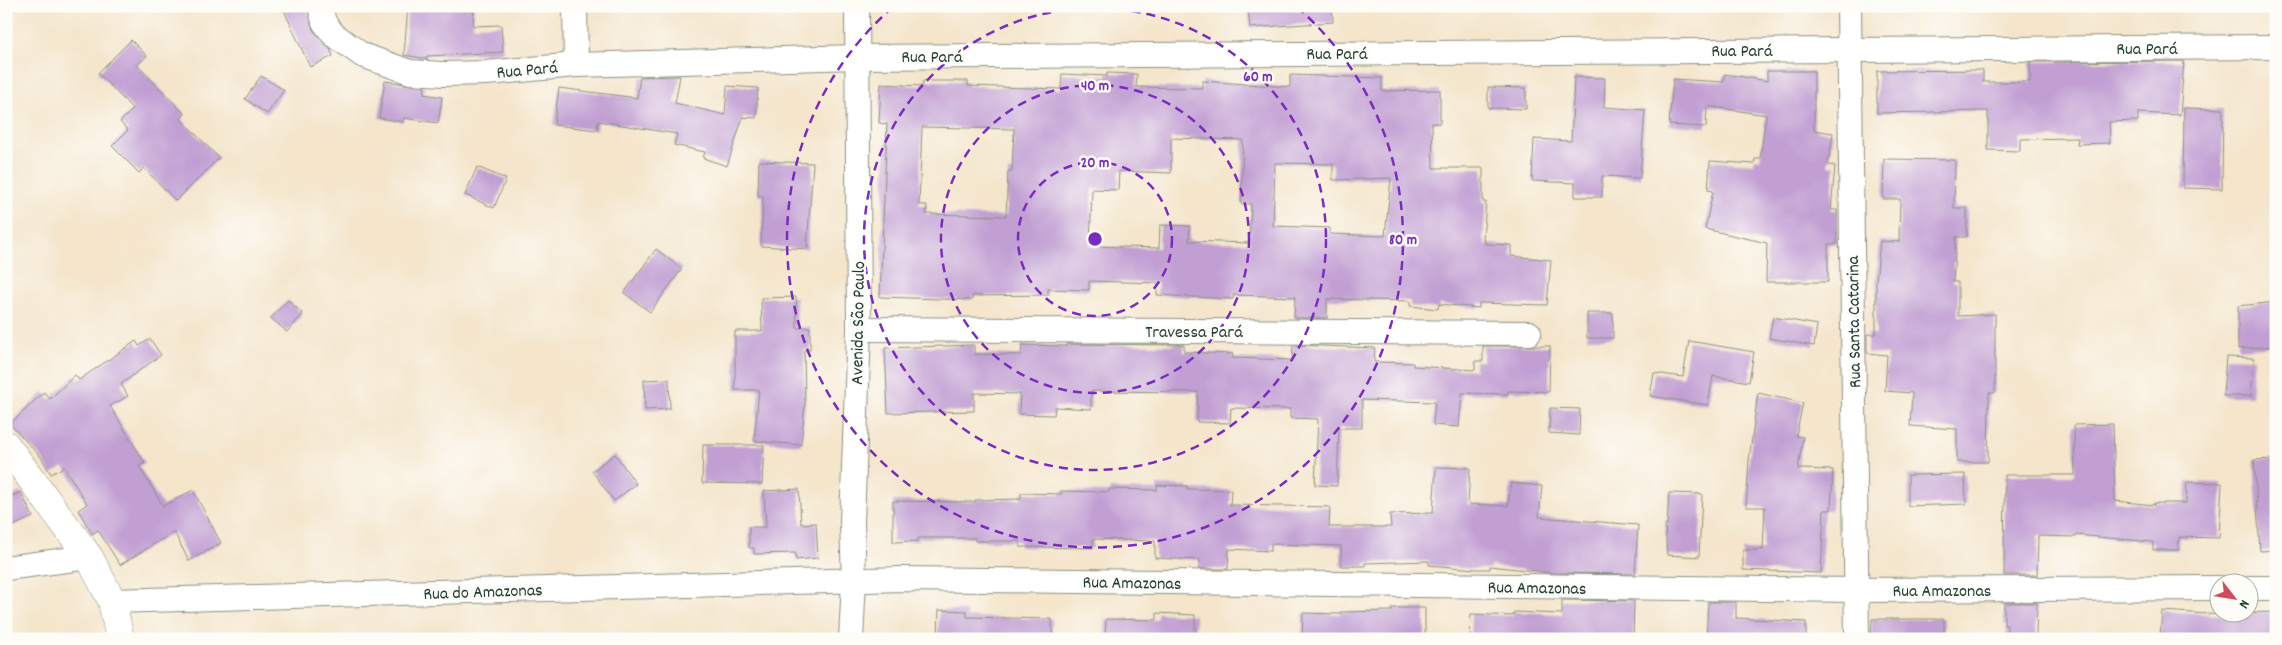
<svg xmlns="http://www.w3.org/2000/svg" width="2282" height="645" font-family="Dekko,sans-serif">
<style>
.building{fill:#c19fd3;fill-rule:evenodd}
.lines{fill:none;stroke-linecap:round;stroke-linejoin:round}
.minor-casing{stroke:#8a9180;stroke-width:26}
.tertiary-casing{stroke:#8a9180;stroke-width:29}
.minor{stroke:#fff;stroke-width:24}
.tertiary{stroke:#fff;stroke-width:28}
.ring{fill:none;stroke:#7b2cbf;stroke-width:2.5;stroke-dasharray:9 6}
.labels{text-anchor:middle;stroke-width:5;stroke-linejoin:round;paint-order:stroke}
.street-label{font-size:18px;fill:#1f3d34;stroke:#fdfcf7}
.centre{fill:#7b2cbf;stroke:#fdfcf7;stroke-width:2.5}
.ring-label{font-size:15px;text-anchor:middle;font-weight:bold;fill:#7b2cbf;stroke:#fdfcf7;stroke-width:5;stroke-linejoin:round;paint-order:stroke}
</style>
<rect width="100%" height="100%" fill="#fdfcf7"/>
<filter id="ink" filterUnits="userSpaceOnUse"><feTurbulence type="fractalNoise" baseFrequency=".02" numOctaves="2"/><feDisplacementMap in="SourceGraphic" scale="10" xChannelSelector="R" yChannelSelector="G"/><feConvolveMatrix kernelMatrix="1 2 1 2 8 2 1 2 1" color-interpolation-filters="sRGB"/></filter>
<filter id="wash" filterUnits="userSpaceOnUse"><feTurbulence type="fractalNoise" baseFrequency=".0096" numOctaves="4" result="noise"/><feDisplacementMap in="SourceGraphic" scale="20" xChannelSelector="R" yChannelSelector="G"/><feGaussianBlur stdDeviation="1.12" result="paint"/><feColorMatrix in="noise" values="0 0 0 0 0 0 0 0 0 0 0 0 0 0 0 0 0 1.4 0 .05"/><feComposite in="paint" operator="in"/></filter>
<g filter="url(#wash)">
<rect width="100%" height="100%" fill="#f4e5cb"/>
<g id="blocks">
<!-- building -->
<g class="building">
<polygon points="282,6 307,6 313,30 330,48 333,56 310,67"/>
<polygon points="408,6 474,6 473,26 501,25 503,52 427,56 427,59 404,55"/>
<polygon points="1248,6 1332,6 1333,22 1250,28"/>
<polygon points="131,40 147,56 137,65 185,114 181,119 219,158 176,201 144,168 139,173 112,146 128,130 120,122 133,109 98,73"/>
<polygon points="2184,61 2180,115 2138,113 2138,121 2109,122 2110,143 2077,144 2078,138 2020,139 2020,151 1988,150 1988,111 1877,113 1877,71 1983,70 1983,82 2030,82 2030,62"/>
<polygon points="1767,71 1814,71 1814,130 1833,133 1828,165 1835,166 1831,210 1837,210 1837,244 1828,244 1828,282 1766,282 1767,243 1705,229 1713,191 1708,190 1710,161 1754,164 1755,159 1760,159 1766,115 1707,106 1706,127 1669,125 1673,79 1723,82 1725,74 1767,81"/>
<path d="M1107 73 1137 74 1136 87 1202 88V81L1290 87V75L1382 78V91L1440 90V123H1432L1433 168H1483V202H1486L1483 240H1485V244L1511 245V256L1551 260 1547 305 1479 303V308L1439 304 1438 309 1410 306V301L1327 299V318H1294L1295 297 1234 295 1233 299 1157 295 1158 283 1089 281V290L1048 289V295L972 296V300L880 297 887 124 879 123 881 84 922 86 923 81H968V86L1061 89 1062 74 1107 76ZM922 127 1014 129 1012 171H1008L1006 216 926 214 927 205H919ZM1171 138 1243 140 1241 204H1251L1249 243 1189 241 1190 226 1160 225 1159 248 1090 246 1092 189 1118 190 1119 171 1171 173ZM1275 163 1333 164V180L1391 178 1385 236 1330 234V228L1273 226Z"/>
<polygon points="261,76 284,90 267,114 245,99"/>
<polygon points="680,76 675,103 725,115 727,86 758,88 756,118 743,117 727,166 703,158 705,152 674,145 677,134 598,121 597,130 554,125 559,88 637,98 640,77"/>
<polygon points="1574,77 1605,78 1604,107 1645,110 1640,178 1602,176 1602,197 1575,197 1575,183 1532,181 1534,139 1571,141"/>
<polygon points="385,81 425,87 424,94 442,97 438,123 404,118 403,122 379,118"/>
<polygon points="1488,87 1526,88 1526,109 1488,108"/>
<polygon points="2184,108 2223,109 2222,189 2183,188"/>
<polygon points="1884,159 1955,160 1954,208 1967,208 1967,237 1956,237 1953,282 1958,282 1958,316 1995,314 1995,393 1989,393 1988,462 1957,462 1957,429 1910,426 1912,393 1885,391 1887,355 1867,353 1867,334 1876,334 1876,281 1880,241 1899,242 1900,199 1883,199"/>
<polygon points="759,161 813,163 807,249 761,246 763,196 758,196"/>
<polygon points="477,167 506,179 494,208 465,195"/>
<polygon points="656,249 682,269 650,312 624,293"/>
<polygon points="796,297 797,328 810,327 810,350 804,350 805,404 801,445 754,441 759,390 735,390 735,331 762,331 761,298"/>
<polygon points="288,300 303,314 287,332 271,318"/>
<polygon points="2276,302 2276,346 2238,349 2238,306"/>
<rect x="1587" y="313" width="26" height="25"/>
<polygon points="1773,317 1817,325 1814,346 1769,338"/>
<polygon points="150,339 161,355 121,384 128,396 110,406 145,463 139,466 163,506 193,490 221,543 189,561 174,532 120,565 98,530 92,534 78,510 87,504 64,467 51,474 41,457 10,424 44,392 50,399 75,375 79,380 136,341 139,346"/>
<polygon points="1689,341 1754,352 1749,382 1713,376 1708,405 1650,396 1654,373 1683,377"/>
<polygon points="1067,344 1184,345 1184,352 1233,354 1232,358 1292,360 1293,345 1375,348 1374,362 1413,363 1413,366 1475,370 1475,361 1483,361 1483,346 1550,346 1549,392 1508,391 1508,394 1462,393 1459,427 1433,425 1435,402 1362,400 1362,428 1339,428 1337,486 1315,485 1318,419 1290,418 1290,409 1231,408 1230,423 1197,422 1198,392 1091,391 1091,409 1055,407 1054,415 1019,414 1020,394 974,393 974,411 888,413 885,348 974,345 974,354 1021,355 1022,345 1066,346"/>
<polygon points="2226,357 2254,358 2251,396 2223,396"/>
<polygon points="669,379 670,409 645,410 644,380"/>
<polygon points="1758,393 1803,403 1796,436 1803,437 1798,469 1833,470 1831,510 1824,510 1821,573 1743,570 1743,550 1763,550 1765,507 1746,507 1749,460"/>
<polygon points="1550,408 1580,409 1579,435 1549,433"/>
<polygon points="2113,424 2115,501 2154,505 2154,503 2186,503 2187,482 2222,483 2219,538 2179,537 2178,550 2153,550 2153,542 2076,535 2076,537 2038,536 2037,575 2004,575 2005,475 2075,475 2074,425"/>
<polygon points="703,445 764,445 762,484 702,483"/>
<polygon points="615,454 636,484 614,501 592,471"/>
<polygon points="2276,459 2276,550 2260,551 2254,460"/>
<polygon points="1436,467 1470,468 1468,504 1508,506 1511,483 1542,486 1539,517 1638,525 1635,574 1554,573 1490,566 1490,569 1475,569 1429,565 1429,561 1365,563 1365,566 1341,566 1341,546 1271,544 1271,551 1229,549 1228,569 1199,569 1200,560 1155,558 1155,541 1093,539 1093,548 1020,547 1020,541 975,541 975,538 918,538 918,541 893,542 893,501 975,502 975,500 1021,499 1021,493 1061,494 1061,491 1109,492 1109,489 1157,490 1157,485 1187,486 1187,489 1231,490 1230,505 1330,507 1329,527 1391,527 1390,514 1433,513"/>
<polygon points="1965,474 1966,504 1908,506 1908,475"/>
<polygon points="799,489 801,524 816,523 818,558 796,560 795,553 754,554 754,548 749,548 749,527 766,527 764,491"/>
<polygon points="21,492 33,517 6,529 6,499"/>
<polygon points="1669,493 1702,494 1699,557 1667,555 1665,524 1667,525"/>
<polygon points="1562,600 1634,601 1633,639 1470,639 1471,614 1513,616 1514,612 1562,614"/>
<polygon points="1708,602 1736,602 1736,618 1806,622 1806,639 1706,639"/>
<polygon points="2004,603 2037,603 2036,636 2031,636 2031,639 2006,639 2007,625 2004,625"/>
<polygon points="1392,608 1425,608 1425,639 1302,639 1303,613 1340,614 1340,612 1392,611"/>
<polygon points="939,610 967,611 967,617 1052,619 1052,639 976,639 938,636"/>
<polygon points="2162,611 2239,616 2239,613 2276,612 2276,639 2193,639 2160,636"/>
<polygon points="1157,613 1195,615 1195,639 1105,639 1106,619 1157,620"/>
<polygon points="1872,619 1944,619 1944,639 1871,639"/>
</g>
</g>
</g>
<g filter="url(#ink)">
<use href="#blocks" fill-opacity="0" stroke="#8a9180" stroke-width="1"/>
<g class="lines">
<defs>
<g id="minor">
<polyline points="320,6 324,22 333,34 362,55 410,72 444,74 486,73 576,65 857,57 2276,47"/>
<polyline points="575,6 576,65"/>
<polyline points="1849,6 1857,639"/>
<polyline points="859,329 1529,333"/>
<polyline points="6,568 89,557"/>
<polyline points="2250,588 2276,588"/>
<polyline points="112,601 903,579 1856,590 2220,588"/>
<polyline points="851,639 854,581 852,523 859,329 857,6"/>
</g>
<polyline id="tertiary" points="6,445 89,557 112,601 120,639"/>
</defs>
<!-- minor casing -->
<use href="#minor" class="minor-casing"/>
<!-- tertiary casing -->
<use href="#tertiary" class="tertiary-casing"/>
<!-- minor -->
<use href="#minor" class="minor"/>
<!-- tertiary -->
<use href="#tertiary" class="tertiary"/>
</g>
</g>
<!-- distance rings -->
<g class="ring">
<circle cx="1095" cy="239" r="77"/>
<circle cx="1095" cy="239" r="154"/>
<circle cx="1095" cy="239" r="231"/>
<path d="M1297 7A308 308 0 1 1 893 7"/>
</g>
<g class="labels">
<!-- street labels -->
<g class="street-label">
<text x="2147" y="54">Rua Pará</text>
<text x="1742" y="56">Rua Pará</text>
<text x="1337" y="59">Rua Pará</text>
<text x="932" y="62">Rua Pará</text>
<text transform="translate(527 69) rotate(-5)" y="6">Rua Pará</text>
<text transform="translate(1853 322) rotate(-91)" y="6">Rua Santa Catarina</text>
<text transform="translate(857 323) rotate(-89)" y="6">Avenida São Paulo</text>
<text x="1194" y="337">Travessa Pará</text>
<text transform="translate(1132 582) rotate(1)" y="6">Rua Amazonas</text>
<text transform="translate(1537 587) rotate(1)" y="6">Rua Amazonas</text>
<text x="1942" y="596">Rua Amazonas</text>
<text transform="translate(483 591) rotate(-2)" y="6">Rua do Amazonas</text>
</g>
</g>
<circle cx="1095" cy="239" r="8" class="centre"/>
<g class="ring-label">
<text x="1258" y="81">60 m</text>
<text x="1095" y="90">40 m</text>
<text x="1095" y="167">20 m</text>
<text x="1403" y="244">80 m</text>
</g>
<!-- margin -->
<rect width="2282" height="645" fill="none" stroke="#fdfcf7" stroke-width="25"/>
<!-- north arrow -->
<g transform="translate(2234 598) rotate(121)"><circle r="24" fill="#fdfcf7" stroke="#a4b0a9"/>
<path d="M0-4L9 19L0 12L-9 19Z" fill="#d1495b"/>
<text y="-8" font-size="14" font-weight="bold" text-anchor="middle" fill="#1f3d34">N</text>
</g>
</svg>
